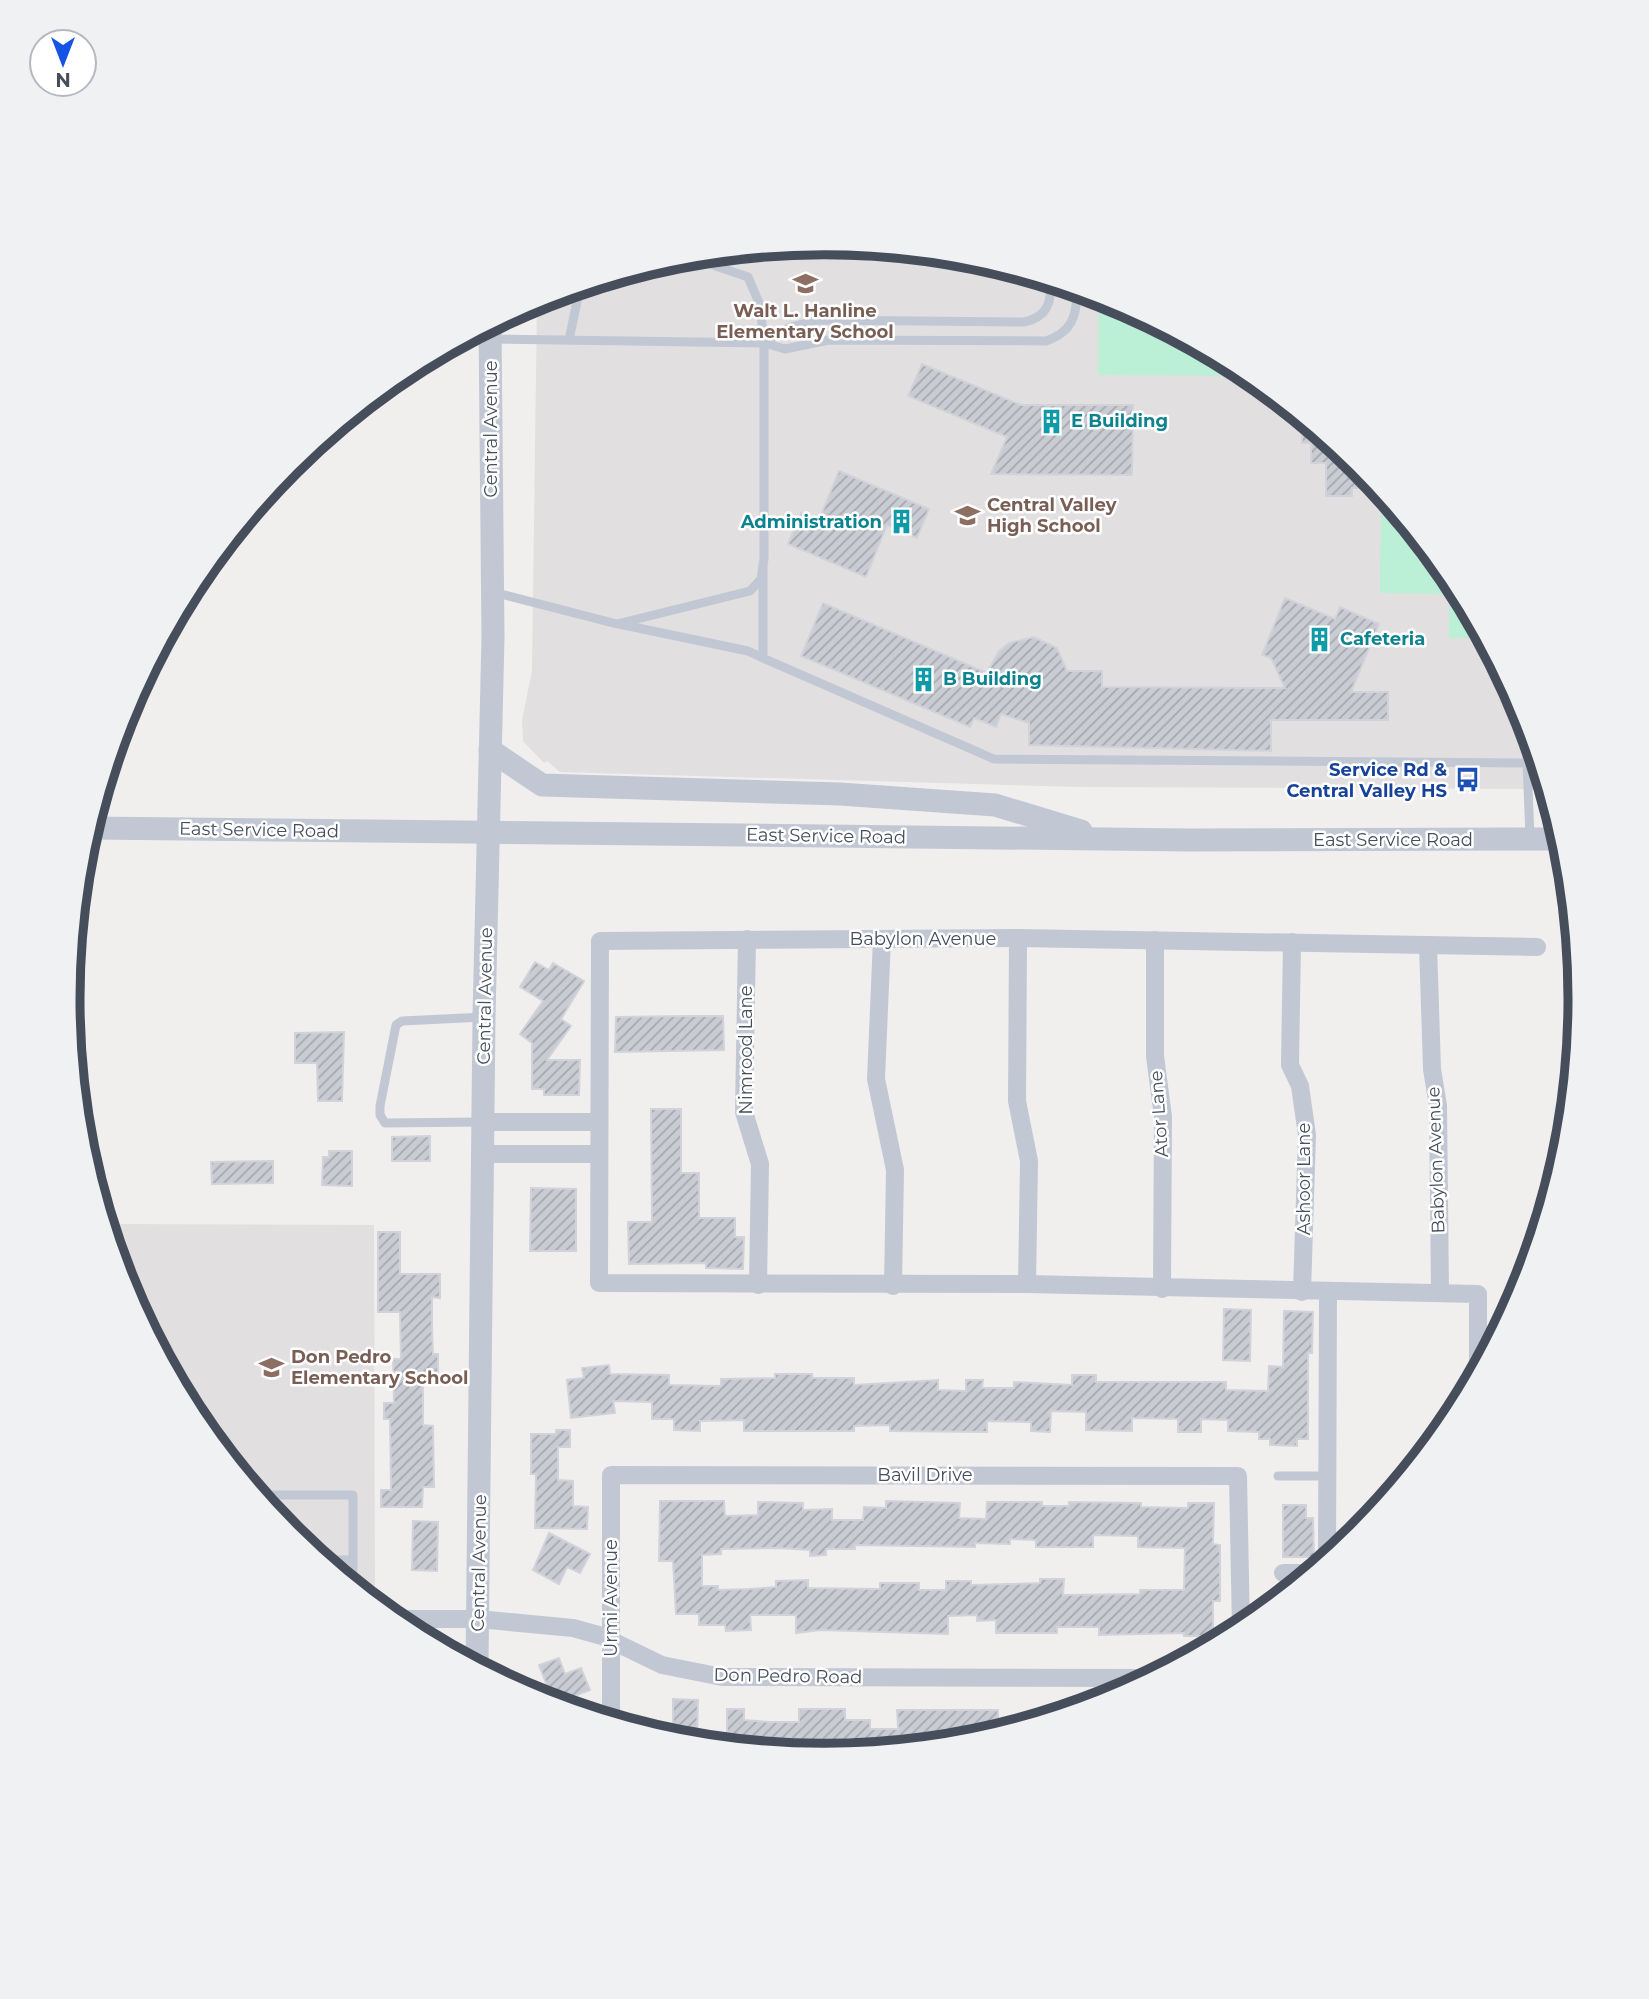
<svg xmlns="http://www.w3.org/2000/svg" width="1649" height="1999" font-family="Montserrat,sans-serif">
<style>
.education{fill:#e2dfe0}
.park{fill:#bbf0d6}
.building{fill:url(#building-hatch);stroke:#d2d3da;stroke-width:2;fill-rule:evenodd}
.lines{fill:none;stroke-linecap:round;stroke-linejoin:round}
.service{stroke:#c1c8d4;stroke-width:9}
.minor{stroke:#c1c8d4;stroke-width:18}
.tertiary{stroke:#c1c8d4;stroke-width:23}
.labels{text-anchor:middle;stroke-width:5;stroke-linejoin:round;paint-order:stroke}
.education-label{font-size:18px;font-weight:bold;fill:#785e54;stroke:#fff;text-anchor:start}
.culture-label{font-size:18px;font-weight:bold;fill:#0d838f;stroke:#fff;text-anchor:start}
.street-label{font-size:18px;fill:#464e5c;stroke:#fff}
.transit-label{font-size:18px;font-weight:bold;fill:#164399;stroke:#fff;text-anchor:end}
.rim{fill:none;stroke:#464e5c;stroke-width:9}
</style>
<defs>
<pattern id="building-hatch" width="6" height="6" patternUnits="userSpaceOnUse" patternTransform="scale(1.75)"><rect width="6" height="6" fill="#caccd4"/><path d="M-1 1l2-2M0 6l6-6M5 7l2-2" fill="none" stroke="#a6a8af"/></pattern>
</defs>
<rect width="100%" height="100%" fill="#f1eeee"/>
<!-- education -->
<g class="education">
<polygon points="825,243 972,258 1114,301 1245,371 1360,465 1454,580 1523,710 1547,789 1079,787 560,772 547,761 544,763 523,741 522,720 532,671 537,300 677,258"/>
<polygon points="106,1224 374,1225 375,1594 363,1594 289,1534 195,1419 126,1289"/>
</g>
<!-- park -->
<g class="park">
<polygon points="1099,296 1114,301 1252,376 1098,375"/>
<polygon points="1381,506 1394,507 1454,580 1485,638 1449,638 1449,594 1380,593"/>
</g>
<!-- building -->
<g class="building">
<polygon points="922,364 1021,405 1133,405 1132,475 991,474 1007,437 908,396"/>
<polygon points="1302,418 1360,465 1378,488 1352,488 1352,496 1326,496 1326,463 1311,463 1311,443 1302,443"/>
<polygon points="839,471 929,509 917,538 887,525 866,577 788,544 801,513 819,520"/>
<polygon points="1285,598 1335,619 1340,607 1379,624 1351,692 1388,692 1388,720 1271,720 1271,751 1029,745 1029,723 1001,714 996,727 974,718 970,727 801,656 823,603 987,673 999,651 1009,643 1034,637 1057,648 1067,671 1102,671 1102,687 1285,688 1271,658 1262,655"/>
<polygon points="535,962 549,970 553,963 584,981 561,1019 571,1026 547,1060 580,1060 579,1095 544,1095 544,1089 532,1089 532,1043 520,1034 543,1001 520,987"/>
<polygon points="687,1016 723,1016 724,1050 615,1052 616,1017"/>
<polygon points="344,1032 342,1101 318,1101 317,1063 295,1063 295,1033"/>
<polygon points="651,1109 681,1109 681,1173 699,1173 699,1218 735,1218 735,1237 744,1237 743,1269 706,1268 706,1263 629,1264 628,1222 652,1222"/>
<polygon points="430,1136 430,1161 392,1161 392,1137"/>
<polygon points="329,1151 352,1151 352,1186 322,1185 323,1157 329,1157"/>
<polygon points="273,1161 273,1183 212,1184 211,1162"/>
<polygon points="531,1188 576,1189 576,1251 530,1251"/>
<polygon points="378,1232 400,1232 400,1274 440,1274 440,1298 432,1297 432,1328 433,1354 438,1354 438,1383 423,1384 423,1425 433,1426 434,1487 423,1487 422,1507 381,1507 381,1490 391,1490 390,1419 384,1419 384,1403 394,1403 393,1359 401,1359 400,1312 378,1312"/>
<polygon points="1224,1309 1251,1310 1250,1361 1223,1360"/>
<polygon points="1284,1311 1313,1312 1312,1353 1308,1353 1308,1439 1297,1439 1297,1446 1270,1445 1270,1439 1259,1439 1259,1432 1228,1431 1228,1420 1201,1419 1201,1432 1178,1432 1178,1419 1132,1418 1132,1431 1086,1430 1086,1412 1051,1411 1050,1432 1031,1431 1031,1422 987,1421 987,1432 890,1431 890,1425 854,1426 854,1431 744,1431 744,1420 700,1421 700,1431 674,1430 674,1419 652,1419 652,1402 613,1401 615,1413 571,1418 567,1380 584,1378 582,1368 609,1365 610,1374 669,1375 669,1385 721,1386 721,1379 775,1378 775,1374 812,1374 812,1378 854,1378 854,1385 938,1380 938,1390 966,1391 966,1380 983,1380 982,1388 1014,1388 1014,1382 1072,1385 1072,1375 1096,1375 1096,1382 1226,1382 1226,1390 1268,1391 1269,1366 1283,1367"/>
<polygon points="556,1430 570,1430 570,1447 558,1447 558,1480 573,1481 573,1506 588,1507 587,1529 535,1528 536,1474 531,1474 531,1434 556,1434"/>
<path d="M660 1501H724L725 1516 758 1515V1502L803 1503V1510L832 1509V1520H863L864 1507 886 1508V1501L960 1503 959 1518 986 1519 987 1502H1042V1506H1069V1502L1141 1503V1507L1188 1508V1503H1214L1213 1544 1220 1545V1601H1213V1636H1184V1633L1099 1635V1627H1057V1633H996V1620L977 1621V1615L948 1616V1634L820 1630 796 1633V1615H750L751 1630 726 1631 725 1625H699V1614H676L673 1561H659ZM1093 1535 1138 1536V1547L1185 1548 1184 1590H1140V1594L1063 1595 1064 1579H1040V1583L971 1585V1581H946V1590H919V1583H880V1589L808 1588V1580L776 1581V1587L749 1589 718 1590V1586H702V1555L721 1554V1549L778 1548 810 1550V1556L826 1555V1549H855V1545L975 1547V1543L1010 1544V1539L1036 1540V1547H1093Z"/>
<polygon points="1283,1505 1306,1505 1306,1518 1313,1518 1314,1557 1283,1557"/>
<polygon points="413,1521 438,1522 437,1571 412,1570"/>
<polygon points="549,1533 590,1554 580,1573 567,1567 559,1584 533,1570"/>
<polygon points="559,1658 565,1674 581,1668 590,1690 554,1704 539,1665"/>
<polygon points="673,1699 698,1700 697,1743 658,1735 658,1723 673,1724"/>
<polygon points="727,1709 744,1709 744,1720 770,1722 799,1722 799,1709 845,1709 845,1720 870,1720 870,1729 898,1729 897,1710 998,1710 998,1733 972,1741 824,1756 727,1746"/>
</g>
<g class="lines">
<!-- service -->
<g class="service">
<path d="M492 339 764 343 790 327 819 320 1024 322C1047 317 1051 304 1051 282"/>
<polyline points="569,340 580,287"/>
<path d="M764 343 785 349 829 340 1046 341C1072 332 1077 316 1077 290"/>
<polyline points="763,568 763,658 994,759 1527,763 1528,724"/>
<polyline points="493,592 617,624 750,591 761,579 764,559 764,343 760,305 748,277 695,259 673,259"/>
<polyline points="619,624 748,651 763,658"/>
<polyline points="1527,763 1530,837"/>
<polyline points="482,1122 385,1123 380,1115 380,1106 396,1025 402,1021 484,1017"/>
<polyline points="1278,1476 1328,1476"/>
<polyline points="258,1495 353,1495 353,1586"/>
<polyline points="321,1560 353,1560"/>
</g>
<!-- minor -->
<g class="minor">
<polyline points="1018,938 1017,1101 1029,1161 1027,1284"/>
<polyline points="747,939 744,1112 760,1164 758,1285"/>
<polyline points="882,939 876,1079 895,1170 893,1286"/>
<polyline points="1155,940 1155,1056 1163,1117 1162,1289"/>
<polyline points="1292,942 1290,1065 1300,1086 1307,1135 1302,1292"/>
<polyline points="1428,945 1432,1069 1438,1106 1440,1291"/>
<polyline points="483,1122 598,1122"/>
<polyline points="483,1154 598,1154"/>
<polyline points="1478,1373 1478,1294 1027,1284 599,1283 600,941 1018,938 1537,947"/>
<polyline points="1327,1561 1328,1292"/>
<polyline points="1283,1573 1312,1573"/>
<polyline points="393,1619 478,1619 573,1628 602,1636 662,1665 722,1677 1151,1678"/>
<polyline points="611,1721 611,1475 1238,1476 1241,1630"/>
</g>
<!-- tertiary -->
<g class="tertiary">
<polyline points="490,750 542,785 840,794 995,805 1081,831"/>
<polyline points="90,828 1189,840 1562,839"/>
<polyline points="477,1667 484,1017 493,637 490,325"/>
</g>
</g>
<!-- icons -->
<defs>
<symbol id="school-bare" viewBox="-9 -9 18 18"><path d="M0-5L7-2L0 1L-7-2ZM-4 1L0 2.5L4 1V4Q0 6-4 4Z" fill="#8d6e63" stroke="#fff" stroke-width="2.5" paint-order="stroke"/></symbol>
<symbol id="building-bare" viewBox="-9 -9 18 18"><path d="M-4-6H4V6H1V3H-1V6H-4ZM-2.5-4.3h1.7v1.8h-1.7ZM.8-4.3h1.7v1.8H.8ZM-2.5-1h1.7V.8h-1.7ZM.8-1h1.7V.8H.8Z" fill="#0f9aa8" stroke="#fff" stroke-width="2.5" paint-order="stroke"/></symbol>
<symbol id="bus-bare" viewBox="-9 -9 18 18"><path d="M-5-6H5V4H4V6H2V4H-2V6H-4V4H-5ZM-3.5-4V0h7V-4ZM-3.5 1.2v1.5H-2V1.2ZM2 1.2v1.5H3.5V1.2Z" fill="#1a4fb4" stroke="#fff" stroke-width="2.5" paint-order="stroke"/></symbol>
</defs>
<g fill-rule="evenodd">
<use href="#school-bare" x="788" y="266" width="35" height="35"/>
<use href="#building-bare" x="1034" y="404" width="35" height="35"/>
<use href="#school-bare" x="950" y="498" width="35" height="35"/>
<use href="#building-bare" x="884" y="504" width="35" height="35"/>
<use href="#building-bare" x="1302" y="622" width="35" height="35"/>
<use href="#building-bare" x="906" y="662" width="35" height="35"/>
<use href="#bus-bare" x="1450" y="762" width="35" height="35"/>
<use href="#school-bare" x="254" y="1350" width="35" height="35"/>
</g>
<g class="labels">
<!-- education labels -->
<g class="education-label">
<text x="805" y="317" text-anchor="middle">Walt L. Hanline<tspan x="805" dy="21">Elementary School</tspan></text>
<text x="987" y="511">Central Valley<tspan x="987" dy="21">High School</tspan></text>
<text x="291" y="1363">Don Pedro<tspan x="291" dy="21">Elementary School</tspan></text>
</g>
<!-- culture labels -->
<g class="culture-label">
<text x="1071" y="427">E Building</text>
<text x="882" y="528" text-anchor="end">Administration</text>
<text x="1340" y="645">Cafeteria</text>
<text x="943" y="685">B Building</text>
</g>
<!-- street labels -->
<g class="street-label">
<text transform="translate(491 429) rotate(-90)" y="6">Central Avenue</text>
<text transform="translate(259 830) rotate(1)" y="6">East Service Road</text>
<text transform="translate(826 836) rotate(1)" y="6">East Service Road</text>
<text x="1393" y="846">East Service Road</text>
<text x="923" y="945">Babylon Avenue</text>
<text transform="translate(485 996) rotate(-89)" y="6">Central Avenue</text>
<text transform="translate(746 1050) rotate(-90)" y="6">Nimrood Lane</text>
<text transform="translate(1159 1114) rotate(-94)" y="6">Ator Lane</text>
<text transform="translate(1436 1160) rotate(-92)" y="6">Babylon Avenue</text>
<text transform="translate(1304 1179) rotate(-90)" y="6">Ashoor Lane</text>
<text x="925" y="1481">Bavil Drive</text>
<text transform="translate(479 1563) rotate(-89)" y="6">Central Avenue</text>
<text transform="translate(611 1598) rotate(-90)" y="6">Urmi Avenue</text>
<text transform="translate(788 1676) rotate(1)" y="6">Don Pedro Road</text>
</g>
<!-- transit labels -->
<g class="transit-label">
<text x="1447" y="776">Service Rd &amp;<tspan x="1447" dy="21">Central Valley HS</tspan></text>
</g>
</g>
<!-- crop -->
<path d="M0 0H1649V1999H0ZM80 999a744 744 0 1 1 1488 0a744 744 0 1 1-1488 0Z" fill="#f0f1f2" fill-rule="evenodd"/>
<path class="rim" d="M80 999a744 744 0 1 1 1488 0a744 744 0 1 1-1488 0Z"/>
<!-- north arrow -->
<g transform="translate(63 63) rotate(180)"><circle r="33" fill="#ffffff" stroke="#b5b8be" stroke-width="2"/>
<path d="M0-5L12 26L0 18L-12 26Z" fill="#1453e5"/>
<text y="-10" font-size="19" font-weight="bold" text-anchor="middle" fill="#464e5c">N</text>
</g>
</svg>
